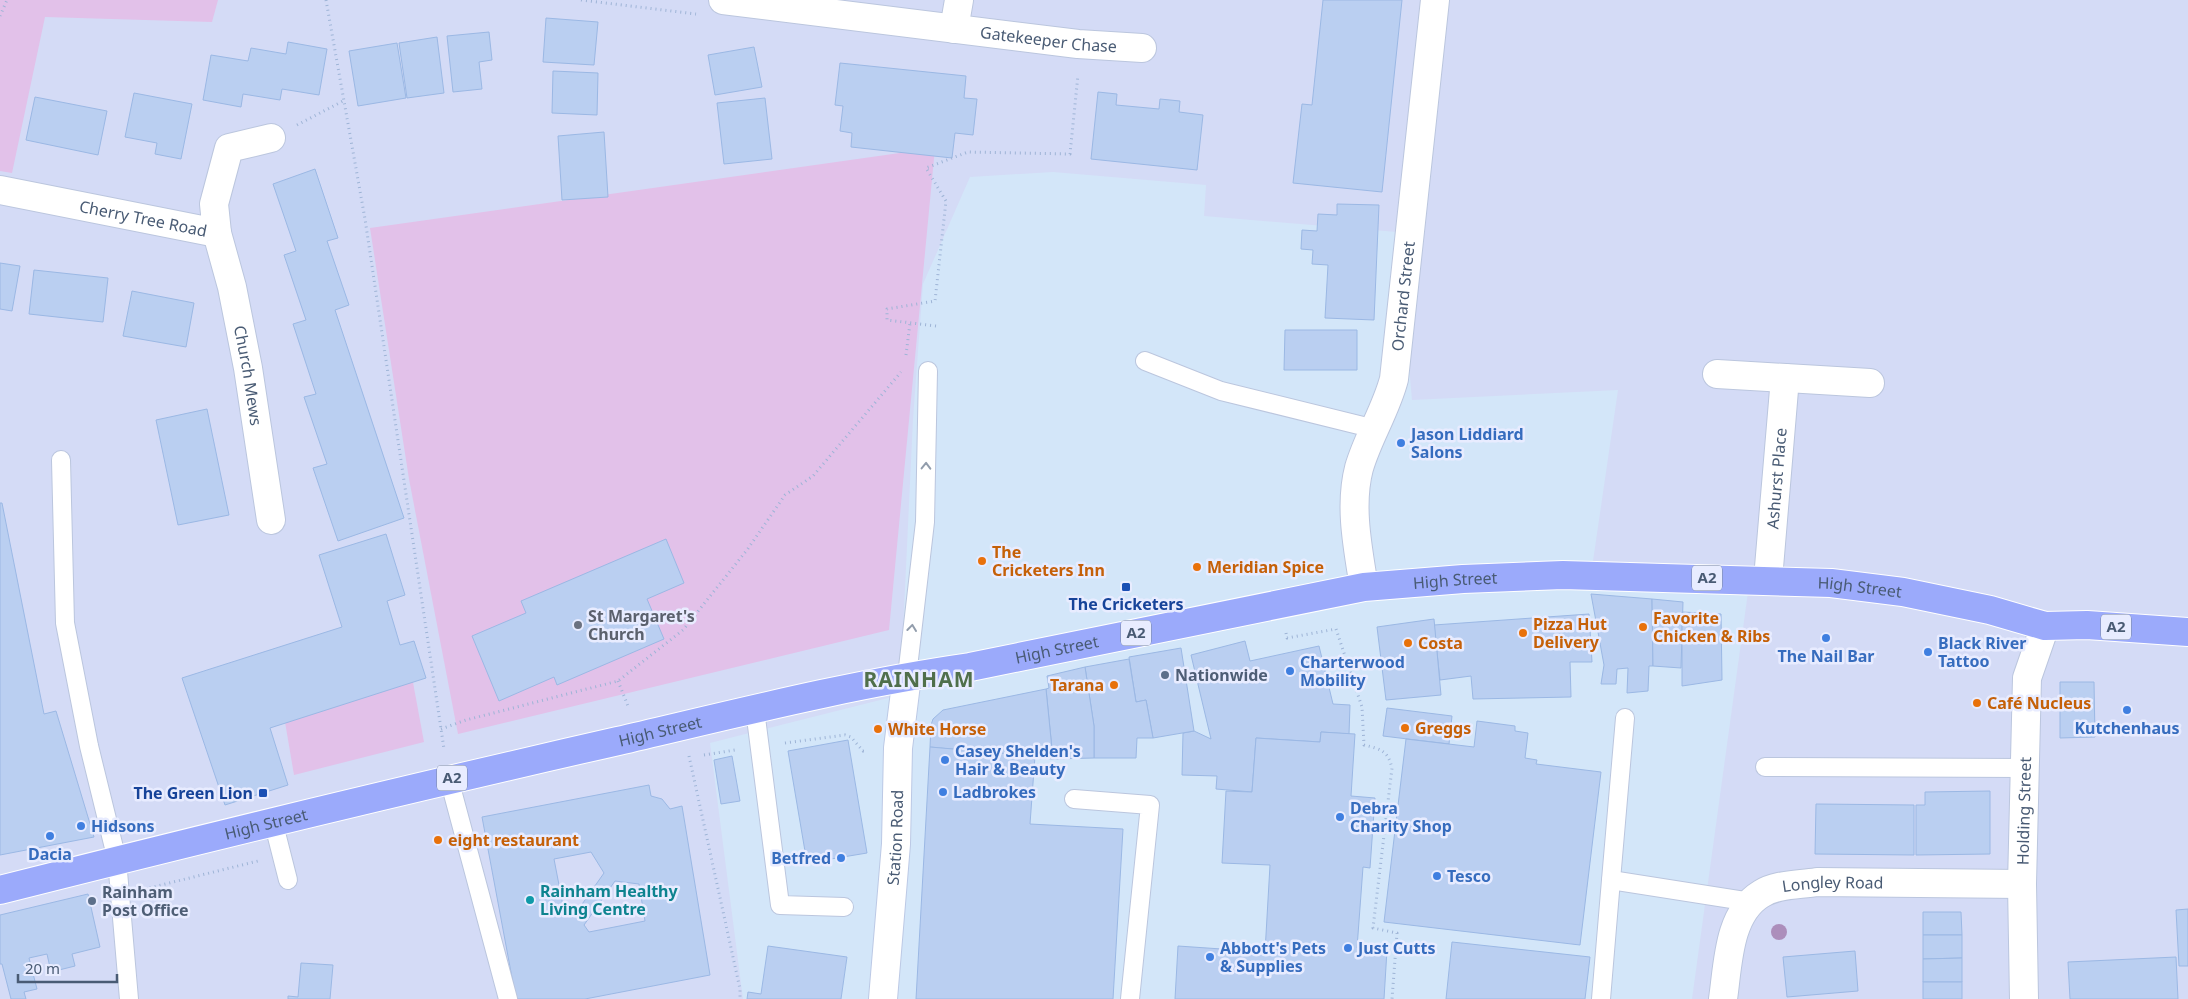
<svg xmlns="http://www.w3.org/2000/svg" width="2188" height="999" font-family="'Noto Sans',sans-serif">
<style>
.residential{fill:#d4dbf6}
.commercial{fill:#d3e6f9}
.green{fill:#e2c1e9}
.building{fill:#bacff1;stroke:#9bb8e4;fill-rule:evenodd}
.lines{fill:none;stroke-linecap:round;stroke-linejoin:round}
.service-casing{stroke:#bbc6de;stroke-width:20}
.minor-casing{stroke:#bbc6de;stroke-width:30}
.secondary-casing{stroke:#bcc9e5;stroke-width:30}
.primary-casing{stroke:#fff;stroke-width:30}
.path{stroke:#9eb4d6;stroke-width:3;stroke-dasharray:1 4;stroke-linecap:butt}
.service{stroke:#fff;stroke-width:18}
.minor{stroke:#fff;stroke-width:28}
.secondary{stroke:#fff;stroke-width:28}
.primary{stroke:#9baafb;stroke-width:28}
.tree{fill:#ac8ebb}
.oneway{stroke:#929dac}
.shop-dot{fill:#3f7fe0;stroke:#e8ecff;stroke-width:2}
.food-dot{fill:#e8710a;stroke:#e8ecff;stroke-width:2}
.transit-dot{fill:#1a4fb4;stroke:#e8ecff;stroke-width:2}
.worship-dot{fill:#6b7280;stroke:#e8ecff;stroke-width:2}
.service-dot{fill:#5c6f8a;stroke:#e8ecff;stroke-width:2}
.culture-dot{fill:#0f9aa8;stroke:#e8ecff;stroke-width:2}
.labels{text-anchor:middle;stroke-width:5;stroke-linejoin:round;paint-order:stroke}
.shield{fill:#e8ecff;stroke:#79869e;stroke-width:1}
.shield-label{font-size:15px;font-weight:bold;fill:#495b74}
.street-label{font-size:16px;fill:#495b74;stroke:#e8ecff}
.shop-label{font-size:16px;font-weight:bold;fill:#366cbe;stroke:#e8ecff;text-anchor:start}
.food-label{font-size:16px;font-weight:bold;fill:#c56008;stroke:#e8ecff;text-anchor:start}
.transit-label{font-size:16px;font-weight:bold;fill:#164399;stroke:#e8ecff}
.worship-label{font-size:16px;font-weight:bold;fill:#5b616d;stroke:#e8ecff;text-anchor:start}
.service-label{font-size:16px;font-weight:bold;fill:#4e5e75;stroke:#e8ecff;text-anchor:start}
.culture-label{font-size:16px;font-weight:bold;fill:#0d838f;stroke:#e8ecff;text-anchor:start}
.district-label{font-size:21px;font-weight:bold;letter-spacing:1px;fill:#506f4b;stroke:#e8ecff}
</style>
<rect width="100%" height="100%" fill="#e2e7fc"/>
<!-- residential -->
<rect class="residential" x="0" y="0" width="2188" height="999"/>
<!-- commercial -->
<polygon class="commercial" points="1053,172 1206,185 1204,216 1397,232 1412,400 1618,390 1593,561 1748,592 1692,999 743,999 710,743 900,695 913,419 923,284 970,177"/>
<!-- green -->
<g class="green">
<polygon points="0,0 218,0 212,22 45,17 12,173 0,171"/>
<polygon points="935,148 889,630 458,734 409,479 370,228"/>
<polygon points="412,677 424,742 294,775 284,716"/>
</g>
<!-- building -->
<g class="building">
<polygon points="1323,0 1402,0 1382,192 1293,183 1302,104 1312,105"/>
<polygon points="546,18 598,22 594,65 543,62"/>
<polygon points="489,32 492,60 479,62 482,89 453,92 447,36"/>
<polygon points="437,37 444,93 407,98 399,43"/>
<polygon points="288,42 327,49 319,95 282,89 280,100 243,94 241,107 203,100 211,55 248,61 251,48 286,54"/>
<polygon points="397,43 406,98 358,106 349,51"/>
<polygon points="754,47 762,87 715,95 708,55"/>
<polygon points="840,63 966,76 964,98 977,99 973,135 955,133 952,158 851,147 852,133 840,131 843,106 835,105"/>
<polygon points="553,71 598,73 597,115 552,113"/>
<polygon points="1098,92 1117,94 1116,105 1159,109 1160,99 1180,101 1179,112 1203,115 1197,170 1091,159"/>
<polygon points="134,93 192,104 181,159 155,154 157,143 125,137"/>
<polygon points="35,97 107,111 98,155 26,140"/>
<polygon points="765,98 772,159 724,164 717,103"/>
<polygon points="604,132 608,197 562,200 558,136"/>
<polygon points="315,169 338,238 327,241 349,305 335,310 404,518 338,541 313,468 327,464 304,397 316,394 293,324 306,320 284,255 296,251 273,184"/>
<polygon points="1337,204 1379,205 1374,320 1325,318 1328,265 1312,264 1313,250 1301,249 1302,230 1317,231 1318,214 1337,215"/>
<polygon points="0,263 20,266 12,311 0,309"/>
<polygon points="34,270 108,278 103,322 29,314"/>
<polygon points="132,291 194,303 186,347 123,336"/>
<polygon points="1285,330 1357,330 1357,370 1284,370"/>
<polygon points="207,409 229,515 178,525 156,420"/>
<polygon points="0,503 2,503 44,714 56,711 94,837 0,855"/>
<polygon points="386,534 405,595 387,601 400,645 414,641 426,678 270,728 288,785 225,805 182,678 342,627 319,555"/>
<polygon points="666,539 684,583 647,599 664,639 557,685 554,677 499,701 472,636 526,613 521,601"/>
<polygon points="1591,594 1652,599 1653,666 1649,666 1648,691 1627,693 1628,668 1617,669 1616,684 1601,684 1604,665"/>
<polygon points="1652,599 1683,602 1681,668 1653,666"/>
<polygon points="1682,612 1721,614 1722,680 1682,686"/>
<polygon points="1589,614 1592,662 1570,662 1571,697 1473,699 1471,676 1440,680 1434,625"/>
<polygon points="1434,619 1441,695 1386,700 1377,627"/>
<polygon points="1245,641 1250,661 1319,646 1333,704 1350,705 1349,734 1321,732 1320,742 1256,738 1252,792 1216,789 1217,776 1182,775 1183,733 1194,731 1211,739 1191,655"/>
<polygon points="1181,648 1194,731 1153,738 1146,700 1136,702 1129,657"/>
<polygon points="1129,659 1136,702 1146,700 1153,738 1137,738 1136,758 1094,758 1094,726 1085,667"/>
<polygon points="1085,667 1094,726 1094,758 1053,759 1046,689 1049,688 1047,676"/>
<polygon points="2060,682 2094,682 2095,737 2060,738"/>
<polygon points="1046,689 1053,759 930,747 931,725 933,719 943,710"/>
<polygon points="1387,708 1452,716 1449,744 1383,736"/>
<polygon points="1477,721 1515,726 1515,731 1528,733 1525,758 1537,760 1536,764 1601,772 1580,945 1384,922 1406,739 1474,747"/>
<polygon points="1321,732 1355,734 1351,796 1375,798 1370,868 1363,867 1357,948 1387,950 1384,999 1175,999 1178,946 1265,952 1270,865 1222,863 1226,791 1252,792 1256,738 1320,742"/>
<polygon points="848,740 867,853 807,863 788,751"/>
<polygon points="930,747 1035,756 1030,824 1123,829 1113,999 916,999"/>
<polygon points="732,756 740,801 721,804 714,760"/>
<path d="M649 785 651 796 662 799 670 809 682 806 710 975 585 999H516L482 817ZM591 852 604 873 573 917 565 916 554 859ZM615 881 639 884 645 921 589 932 584 925Z"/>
<polygon points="1990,791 1990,854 1916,855 1916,805 1925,805 1925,792"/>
<polygon points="1816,804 1914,805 1914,855 1815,854"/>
<polygon points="88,894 100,947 72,954 75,966 51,972 47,954 29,958 37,989 24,992 26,999 11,999 2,964 0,964 0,915"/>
<polygon points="2188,909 2188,966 2179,966 2176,910"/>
<polygon points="1923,912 1961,912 1962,935 1923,935"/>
<polygon points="1923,935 1962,935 1962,958 1923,959"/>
<polygon points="1452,942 1590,957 1585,999 1446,999"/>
<polygon points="768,946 847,957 841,999 747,999 748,992 761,994"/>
<polygon points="1855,951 1858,991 1787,997 1783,957"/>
<polygon points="2176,957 2178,999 2070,999 2068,962"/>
<polygon points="1962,958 1962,982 1923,982 1923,959"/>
<polygon points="301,963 333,965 330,999 288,999 288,996 298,997"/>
<rect x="1923" y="982" width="39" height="17"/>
</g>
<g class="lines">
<defs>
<g id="service">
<polyline points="1145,361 1221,391 1375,429"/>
<polyline points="61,460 65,623 89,746 117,860 129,999"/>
<polyline points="907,676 925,522 928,371"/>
<polyline points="755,710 780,905 844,907"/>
<polyline points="1765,767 2025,768"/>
<polyline points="449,779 508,999"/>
<polyline points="1074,799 1150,805 1130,999"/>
<polyline points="273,821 288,880"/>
<polyline points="1611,880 1625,718"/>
<polyline points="1601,999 1611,880 1751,902"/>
</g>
<g id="minor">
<path id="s1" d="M723 0 1078 44 1142 48"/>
<polyline points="954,29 959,0"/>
<path id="s2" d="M0 190 217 233 214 204 229 148 271 138"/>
<path id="s3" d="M217 233 232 287 248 368 271 520"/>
<polyline points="1717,374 1870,383"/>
<path id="s4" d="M1768 579 1785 378"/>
<path id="s5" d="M1364 587C1358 549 1349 506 1359 468 1368 437 1386 410 1394 379L1435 0"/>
<path id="s6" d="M1723 999C1728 965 1728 914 1761 894 1776 884 1800 885 1817 882L2022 884"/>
<path id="s7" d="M2024 999 2022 884 2027 678 2045 626"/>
</g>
<g id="secondary">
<path id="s8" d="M883 999 896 844 898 748 907 676"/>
</g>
<g id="primary">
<path id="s9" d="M0 890C205 838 411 788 618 741 734 714 851 684 970 667L1364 587 1463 579 1563 575 1831 583 1903 592 1990 610 2045 626 2087 625 2188 632"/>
</g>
</defs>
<!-- service casing -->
<use href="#service" class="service-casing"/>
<!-- minor casing -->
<use href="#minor" class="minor-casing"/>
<!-- secondary casing -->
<use href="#secondary" class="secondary-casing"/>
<!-- primary casing -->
<use href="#primary" class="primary-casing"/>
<!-- path -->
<g class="path">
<polyline points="326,0 365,219 444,749"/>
<polyline points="581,0 696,14"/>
<polyline points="0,16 7,0"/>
<polyline points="297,125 345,100"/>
<polyline points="936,326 887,320 887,309 935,301 946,201 926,168 968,152 1070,154 1078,75"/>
<polyline points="906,355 910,323"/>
<path d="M1286 633 1287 638 1336 629 1362 707 1364 745C1381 749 1388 751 1392 768L1373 928 1397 933 1392 999"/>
<polyline points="618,681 628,706"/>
<polyline points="441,729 466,720 618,681 683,630 747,550 785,495 813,476 901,372"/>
<polyline points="785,743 845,735 851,737 863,751 867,750"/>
<polyline points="704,755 735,750"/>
<polyline points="689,756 740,989 740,999"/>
<polyline points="145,889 258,861"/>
</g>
<!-- service -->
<use href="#service" class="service"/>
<!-- minor -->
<use href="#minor" class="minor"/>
<!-- secondary -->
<use href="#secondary" class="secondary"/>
<!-- primary -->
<use href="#primary" class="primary"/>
</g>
<!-- trees -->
<circle class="tree" cx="1779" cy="932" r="8"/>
<!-- one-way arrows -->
<defs><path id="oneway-chevron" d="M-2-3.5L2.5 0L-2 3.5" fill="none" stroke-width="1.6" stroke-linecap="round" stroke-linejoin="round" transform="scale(1.25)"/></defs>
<g class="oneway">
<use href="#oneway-chevron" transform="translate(926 466) rotate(-89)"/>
<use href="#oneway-chevron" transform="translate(912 628) rotate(-83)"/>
</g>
<!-- markers -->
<g class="shop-dot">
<circle cx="1401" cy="443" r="5"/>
<circle cx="1826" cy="638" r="5"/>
<circle cx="1928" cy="652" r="5"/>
<circle cx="1290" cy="671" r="5"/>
<circle cx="2127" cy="710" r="5"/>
<circle cx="945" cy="760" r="5"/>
<circle cx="943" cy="792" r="5"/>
<circle cx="1340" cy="817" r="5"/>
<circle cx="81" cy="826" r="5"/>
<circle cx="50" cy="836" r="5"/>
<circle cx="841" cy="858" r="5"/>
<circle cx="1437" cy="876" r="5"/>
<circle cx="1348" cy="948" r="5"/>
<circle cx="1210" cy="957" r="5"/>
</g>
<g class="food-dot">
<circle cx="982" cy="561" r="5"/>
<circle cx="1197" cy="567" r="5"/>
<circle cx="1643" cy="627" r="5"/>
<circle cx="1523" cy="633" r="5"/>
<circle cx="1408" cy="643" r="5"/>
<circle cx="1114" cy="685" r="5"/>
<circle cx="1977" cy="703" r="5"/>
<circle cx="1405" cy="728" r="5"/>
<circle cx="878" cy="729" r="5"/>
<circle cx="438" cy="840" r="5"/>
</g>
<g class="transit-dot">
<rect x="1121" y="582" width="10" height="10" rx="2.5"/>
<rect x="258" y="788" width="10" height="10" rx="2.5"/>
</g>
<circle class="worship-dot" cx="578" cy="625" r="5"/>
<g class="service-dot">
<circle cx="1165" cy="675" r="5"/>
<circle cx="92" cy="901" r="5"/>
</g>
<circle class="culture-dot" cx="530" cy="900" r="5"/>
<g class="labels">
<!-- shield labels -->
<g class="shield">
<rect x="1692" y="565.5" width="30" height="25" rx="4"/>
<rect x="2101" y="614.5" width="30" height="25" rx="4"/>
<rect x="1121" y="620.5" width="30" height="25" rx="4"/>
<rect x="437" y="765.5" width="30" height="25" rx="4"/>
</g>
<g class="shield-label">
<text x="1707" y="583">A2</text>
<text x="2116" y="632">A2</text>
<text x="1136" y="638">A2</text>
<text x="452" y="783">A2</text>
</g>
<!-- street labels -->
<g class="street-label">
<text dy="6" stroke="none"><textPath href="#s1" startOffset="328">Gatekeeper Chase</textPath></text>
<text dy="6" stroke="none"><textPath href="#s2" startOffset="146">Cherry Tree Road</textPath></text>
<text dy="6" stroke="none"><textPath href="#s5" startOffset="299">Orchard Street</textPath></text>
<text dy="6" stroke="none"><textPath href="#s3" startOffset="146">Church Mews</textPath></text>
<text dy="6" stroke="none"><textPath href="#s4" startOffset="101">Ashurst Place</textPath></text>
<text dy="6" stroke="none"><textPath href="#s9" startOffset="1489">High Street</textPath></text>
<text dy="6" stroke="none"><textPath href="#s9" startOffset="1894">High Street</textPath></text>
<text dy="6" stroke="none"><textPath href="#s9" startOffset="1084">High Street</textPath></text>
<text dy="6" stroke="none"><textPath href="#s9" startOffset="679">High Street</textPath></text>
<text dy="6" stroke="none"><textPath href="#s7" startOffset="188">Holding Street</textPath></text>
<text dy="6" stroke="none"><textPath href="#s9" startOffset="274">High Street</textPath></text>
<text dy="6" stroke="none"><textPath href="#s8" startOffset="162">Station Road</textPath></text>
<text dy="6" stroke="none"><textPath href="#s6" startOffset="189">Longley Road</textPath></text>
</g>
<!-- shop labels -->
<g class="shop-label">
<text x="1411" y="440">Jason Liddiard<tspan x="1411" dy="18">Salons</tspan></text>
<text x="1938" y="649">Black River<tspan x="1938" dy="18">Tattoo</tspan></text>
<text x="1826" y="662" text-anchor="middle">The Nail Bar</text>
<text x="1300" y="668">Charterwood<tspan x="1300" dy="18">Mobility</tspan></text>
<text x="2127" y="734" text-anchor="middle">Kutchenhaus</text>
<text x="955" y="757">Casey Shelden's<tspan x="955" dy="18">Hair &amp; Beauty</tspan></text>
<text x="953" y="798">Ladbrokes</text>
<text x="1350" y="814">Debra<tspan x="1350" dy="18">Charity Shop</tspan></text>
<text x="91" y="832">Hidsons</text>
<text x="50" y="860" text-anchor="middle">Dacia</text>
<text x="831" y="864" text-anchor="end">Betfred</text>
<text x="1447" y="882">Tesco</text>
<text x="1220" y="954">Abbott's Pets<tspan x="1220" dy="18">&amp; Supplies</tspan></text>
<text x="1358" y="954">Just Cutts</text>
</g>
<!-- food labels -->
<g class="food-label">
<text x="992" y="558">The<tspan x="992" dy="18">Cricketers Inn</tspan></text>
<text x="1207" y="573">Meridian Spice</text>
<text x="1653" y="624">Favorite<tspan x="1653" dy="18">Chicken &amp; Ribs</tspan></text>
<text x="1533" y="630">Pizza Hut<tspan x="1533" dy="18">Delivery</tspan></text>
<text x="1418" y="649">Costa</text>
<text x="1104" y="691" text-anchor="end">Tarana</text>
<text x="1987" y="709">Café Nucleus</text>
<text x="1415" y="734">Greggs</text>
<text x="888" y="735">White Horse</text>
<text x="448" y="846">eight restaurant</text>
</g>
<!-- transit labels -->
<g class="transit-label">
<text x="1126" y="610">The Cricketers</text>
<text x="253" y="799" text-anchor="end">The Green Lion</text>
</g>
<!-- worship labels -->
<g class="worship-label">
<text x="588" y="622">St Margaret's<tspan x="588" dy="18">Church</tspan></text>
</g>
<!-- service labels -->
<g class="service-label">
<text x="1175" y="681">Nationwide</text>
<text x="102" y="898">Rainham<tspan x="102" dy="18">Post Office</tspan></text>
</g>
<!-- culture labels -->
<g class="culture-label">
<text x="540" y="897">Rainham Healthy<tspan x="540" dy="18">Living Centre</tspan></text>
</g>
<!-- district labels -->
<g class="district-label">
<text x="919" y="687">RAINHAM</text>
</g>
</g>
<!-- scale -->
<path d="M18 974v8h99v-8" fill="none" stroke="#495b74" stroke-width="2.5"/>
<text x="25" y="974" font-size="15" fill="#495b74" stroke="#e8ecff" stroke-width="4" paint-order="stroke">20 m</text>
</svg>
